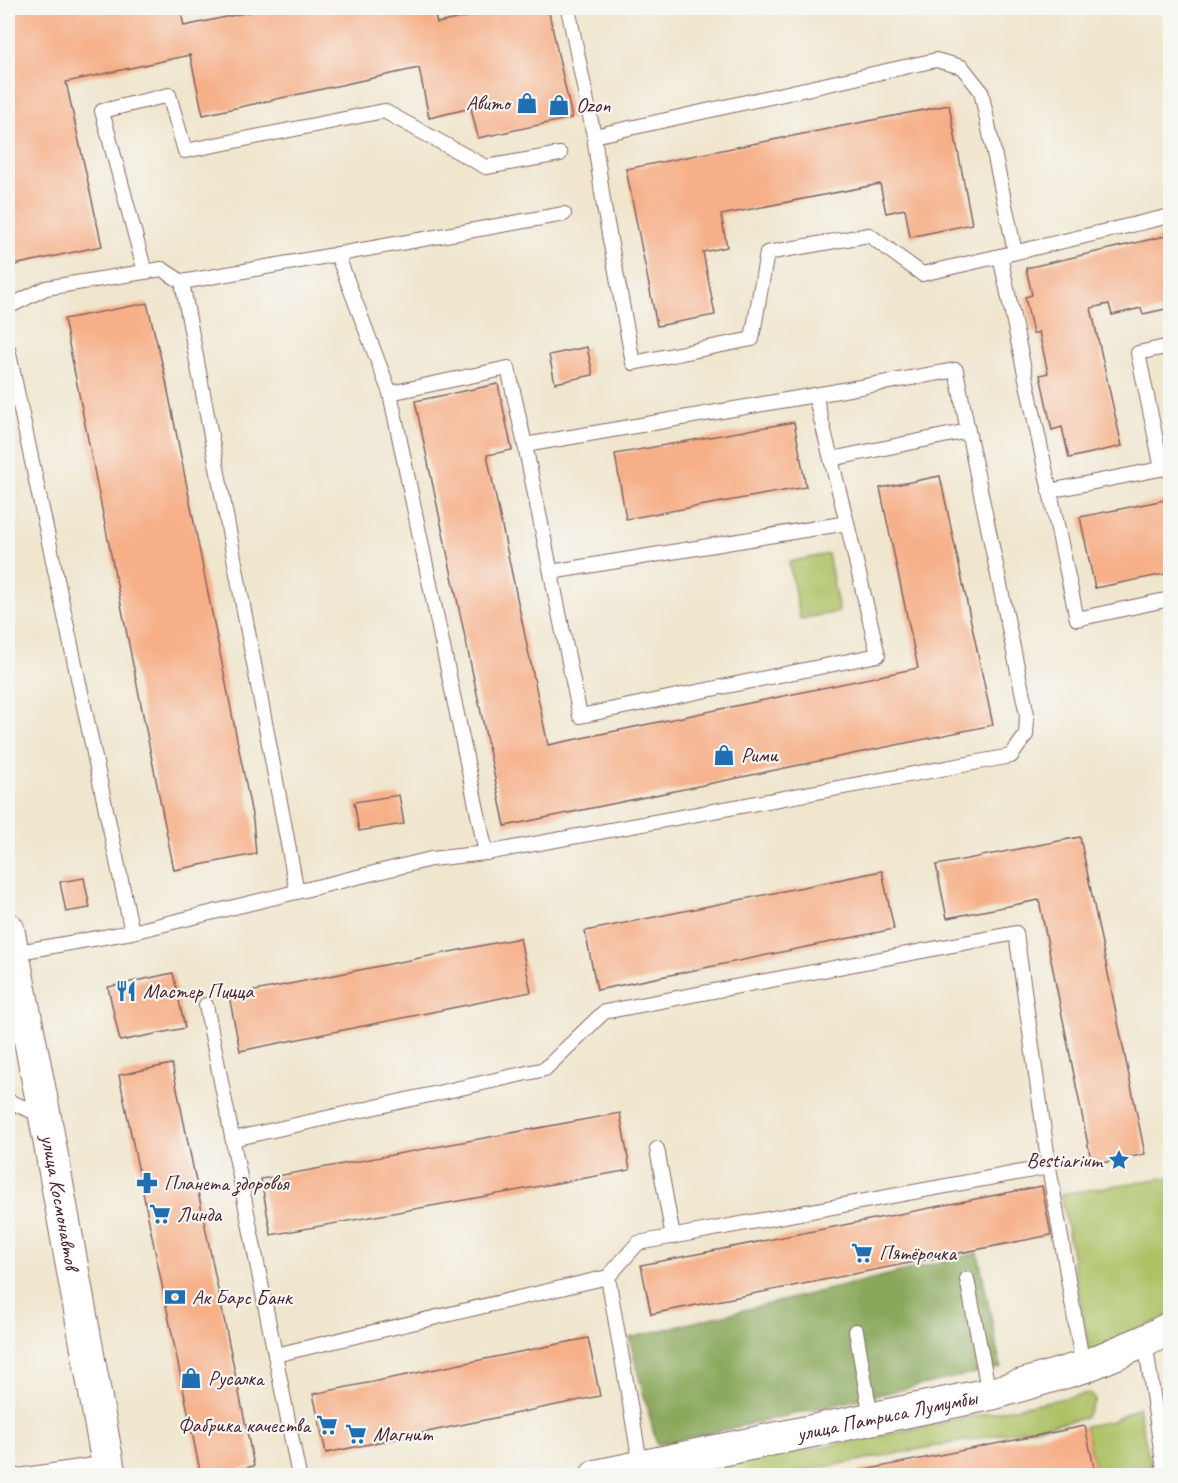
<svg xmlns="http://www.w3.org/2000/svg" width="1178" height="1483" font-family="Caveat,sans-serif">
<style>
.green{fill:#adc266;stroke:#7c7048;stroke-width:1.5}
.forest{fill:#8aa85b;stroke:#6a6443;stroke-width:1.5}
.building{fill:#f6af87}
.lines{fill:none;stroke-linecap:round;stroke-linejoin:round}
.service-casing{stroke:#846564;stroke-width:16}
.tertiary-casing{stroke:#846564;stroke-width:34}
.service{stroke:#fff;stroke-width:14}
.tertiary{stroke:#fff;stroke-width:32}
.labels{text-anchor:middle;stroke-width:4.5;stroke-linejoin:round;paint-order:stroke}
.poi-label{font-size:21px;fill:#4a1f2b;stroke:#f6f6f2;text-anchor:start}
.street-label{font-size:21px;fill:#4a1f2b;stroke:#f6f6f2}
</style>
<rect width="100%" height="100%" fill="#f6f6f2"/>
<filter id="ink" filterUnits="userSpaceOnUse"><feTurbulence type="fractalNoise" baseFrequency=".0167" numOctaves="2"/><feDisplacementMap in="SourceGraphic" scale="12" xChannelSelector="R" yChannelSelector="G"/><feConvolveMatrix kernelMatrix="1 2 1 2 8 2 1 2 1" color-interpolation-filters="sRGB"/></filter>
<filter id="wash" filterUnits="userSpaceOnUse"><feTurbulence type="fractalNoise" baseFrequency=".008" numOctaves="4" result="noise"/><feDisplacementMap in="SourceGraphic" scale="24" xChannelSelector="R" yChannelSelector="G"/><feGaussianBlur stdDeviation="1.35" result="paint"/><feColorMatrix in="noise" values="0 0 0 0 0 0 0 0 0 0 0 0 0 0 0 0 0 1.4 0 .05"/><feComposite in="paint" operator="in"/></filter>
<g filter="url(#wash)">
<rect width="100%" height="100%" fill="#f0e6ce"/>
<!-- green -->
<g class="green">
<polygon points="828,554 839,612 800,619 789,562"/>
<polygon points="1170,1177 1170,1315 1090,1354 1061,1194"/>
<polygon points="1089,1393 1095,1400 1085,1418 782,1475 682,1475"/>
<polygon points="1168,1395 1170,1399 1170,1444 1162,1397"/>
<polygon points="1138,1407 1153,1475 1096,1475 1085,1426 1112,1421"/>
</g>
<!-- forest -->
<polygon class="forest" points="978,1253 1001,1367 657,1445 629,1338"/>
<g id="blocks">
<!-- building -->
<g class="building">
<polygon points="8,8 180,8 184,26 268,8 433,8 437,23 509,8 548,8 572,118 478,138 471,108 429,118 419,68 203,115 190,55 66,82 102,246 14,265 8,234"/>
<polygon points="949,105 972,224 910,237 905,209 886,213 880,184 721,215 727,247 703,252 715,315 657,326 626,169"/>
<polygon points="1170,235 1170,308 1143,314 1141,308 1112,315 1109,304 1091,308 1122,446 1069,458 1062,427 1052,430 1040,375 1048,373 1039,332 1033,334 1025,297 1032,295 1026,268"/>
<polygon points="147,303 164,371 253,820 256,854 174,870 64,319"/>
<polygon points="587,347 593,375 555,383 549,355"/>
<polygon points="498,384 512,450 487,455 548,745 918,668 880,488 940,476 993,725 505,826 415,401"/>
<polygon points="794,422 806,487 626,519 615,454"/>
<polygon points="1170,499 1170,573 1095,588 1080,517"/>
<polygon points="399,795 404,824 359,831 354,802"/>
<polygon points="1080,837 1145,1154 1092,1165 1039,900 947,918 936,865"/>
<polygon points="882,871 894,929 597,990 585,931"/>
<polygon points="84,878 90,908 66,912 60,882"/>
<polygon points="520,938 531,992 240,1051 229,996"/>
<polygon points="173,973 185,1028 120,1041 108,987"/>
<polygon points="172,1064 254,1466 207,1476 201,1476 119,1075"/>
<polygon points="620,1113 630,1170 271,1235 261,1179"/>
<polygon points="1042,1186 1051,1235 651,1314 641,1265"/>
<polygon points="588,1338 600,1396 326,1453 313,1394"/>
<polygon points="1085,1426 1096,1476 844,1476 844,1474"/>
</g>
</g>
</g>
<g filter="url(#ink)">
<use href="#blocks" fill-opacity="0" stroke="#846564" stroke-width="1.5"/>
<g class="lines">
<defs>
<g id="service">
<polyline points="568,8 594,136"/>
<polyline points="1170,216 1000,256 1077,619 1170,599"/>
<polyline points="337,254 390,393 508,368 525,445 580,716 878,655 847,523 551,572"/>
<polyline points="1000,256 922,274 869,235 767,253 752,339 633,363 604,207 594,136 936,60 962,67 981,91 1015,252"/>
<polyline points="145,272 102,111 169,95 185,151 384,111 486,167 560,154"/>
<polyline points="182,282 297,892"/>
<polyline points="8,307 46,288 162,269 182,282 564,214"/>
<polyline points="8,349 132,932"/>
<polyline points="390,393 486,853 1011,756 1026,735 1027,715 968,431 831,459"/>
<polyline points="815,395 956,370 968,431"/>
<polyline points="525,445 815,395 847,523"/>
<polyline points="1162,469 1138,353 1170,346"/>
<polyline points="1049,491 1170,467"/>
<polyline points="13,953 132,932 431,859 486,853"/>
<polyline points="206,1005 299,1476"/>
<polyline points="8,1101 44,1116"/>
<polyline points="233,1139 545,1069 604,1012 1016,933 1049,1167 1083,1367"/>
<polyline points="657,1149 673,1237"/>
<polyline points="608,1277 641,1468"/>
<polyline points="967,1279 989,1394"/>
<polyline points="856,1331 871,1418"/>
<polyline points="1145,1341 1165,1476"/>
<polyline points="275,1355 608,1277 638,1243 1049,1167"/>
<polyline points="18,1476 108,1463"/>
</g>
<g id="tertiary">
<path id="s1" d="M8 929 13 953 45 1117 110 1476"/>
<path id="s2" d="M596 1476 995 1393 1083 1367 1145 1341 1170 1328"/>
</g>
</defs>
<!-- service casing -->
<use href="#service" class="service-casing"/>
<!-- tertiary casing -->
<use href="#tertiary" class="tertiary-casing"/>
<!-- service -->
<use href="#service" class="service"/>
<!-- tertiary -->
<use href="#tertiary" class="tertiary"/>
</g>
</g>
<!-- icons -->
<defs>
<symbol id="shop-bare" viewBox="-9 -9 18 18"><path d="M-5-2.5h2.3a2.7 3.5 0 0 1 5.4 0H5L5.5 6h-11ZM-1.5-2.5h3a1.5 2.3 0 0 0-3 0Z" fill="#1f6fb2" stroke="#f6f6f2" stroke-width="2.5" paint-order="stroke"/></symbol>
<symbol id="restaurant-bare" viewBox="-9 -9 18 18"><path d="M-5-6h1v4h1v-4h1v4h1v-4h1v5L-1.5 .5V6h-2V.5L-5-1ZM5-6V6H3V1.5H1.5Q1.5-4 5-6Z" fill="#1f6fb2" stroke="#f6f6f2" stroke-width="2.5" paint-order="stroke"/></symbol>
<symbol id="sight-bare" viewBox="-9 -9 18 18"><path d="M0-6L1.8-2.2L6-1.7L2.9 1.2L3.7 5.4L0 3.3L-3.7 5.4L-2.9 1.2L-6-1.7L-1.8-2.2Z" fill="#1f6fb2" stroke="#f6f6f2" stroke-width="2.5" paint-order="stroke"/></symbol>
<symbol id="pharmacy-bare" viewBox="-9 -9 18 18"><path d="M-2-6h4v4h4v4h-4v4h-4v-4h-4v-4h4Z" fill="#1f6fb2" stroke="#f6f6f2" stroke-width="2.5" paint-order="stroke"/></symbol>
<symbol id="supermarket-bare" viewBox="-9 -9 18 18"><path d="M-6-5.5h2.5l.6 2H6L4.5 2H-2.5L-4.4-4H-6ZM-1.5 3.2a1.3 1.3 0 1 0 .1 0ZM3 3.2a1.3 1.3 0 1 0 .1 0Z" fill="#1f6fb2" stroke="#f6f6f2" stroke-width="2.5" paint-order="stroke"/></symbol>
<symbol id="bank-bare" viewBox="-9 -9 18 18"><path d="M-6-4H6V4H-6ZM0-2.3a2.3 2.3 0 1 0 0 4.6a2.3 2.3 0 1 0 0-4.6Z" fill="#1f6fb2" stroke="#f6f6f2" stroke-width="2.5" paint-order="stroke"/></symbol>
</defs>
<g fill-rule="evenodd">
<use href="#shop-bare" x="512" y="88" width="30" height="30"/>
<use href="#shop-bare" x="544" y="90" width="30" height="30"/>
<use href="#shop-bare" x="709" y="740" width="30" height="30"/>
<use href="#restaurant-bare" x="111" y="976" width="30" height="30"/>
<use href="#sight-bare" x="1104" y="1145" width="30" height="30"/>
<use href="#pharmacy-bare" x="132" y="1168" width="30" height="30"/>
<use href="#supermarket-bare" x="145" y="1199" width="30" height="30"/>
<use href="#supermarket-bare" x="847" y="1238" width="30" height="30"/>
<use href="#bank-bare" x="160" y="1282" width="30" height="30"/>
<use href="#shop-bare" x="176" y="1363" width="30" height="30"/>
<use href="#supermarket-bare" x="312" y="1410" width="30" height="30"/>
<use href="#supermarket-bare" x="341" y="1419" width="30" height="30"/>
</g>
<g class="labels">
<!-- poi labels -->
<g class="poi-label">
<text x="510" y="110" text-anchor="end">Авито</text>
<text x="576" y="112">Ozon</text>
<text x="741" y="762">Рими</text>
<text x="143" y="998">Мастер Пицца</text>
<text x="1102" y="1167" text-anchor="end">Bestiarium</text>
<text x="164" y="1190">Планета здоровья</text>
<text x="177" y="1221">Линда</text>
<text x="879" y="1260">Пятёрочка</text>
<text x="192" y="1304">Ак Барс Банк</text>
<text x="208" y="1385">Русалка</text>
<text x="310" y="1432" text-anchor="end">Фабрика качества</text>
<text x="373" y="1441">Магнит</text>
</g>
<!-- street labels -->
<g class="street-label">
<text dy="7" stroke="none"><textPath href="#s1" startOffset="278">улица Космонавтов</textPath></text>
<text dy="7" stroke="none"><textPath href="#s2" startOffset="297">улица Патриса Лумумбы</textPath></text>
</g>
</g>
<!-- margin -->
<rect width="1178" height="1483" fill="none" stroke="#f6f6f2" stroke-width="30"/>
</svg>
